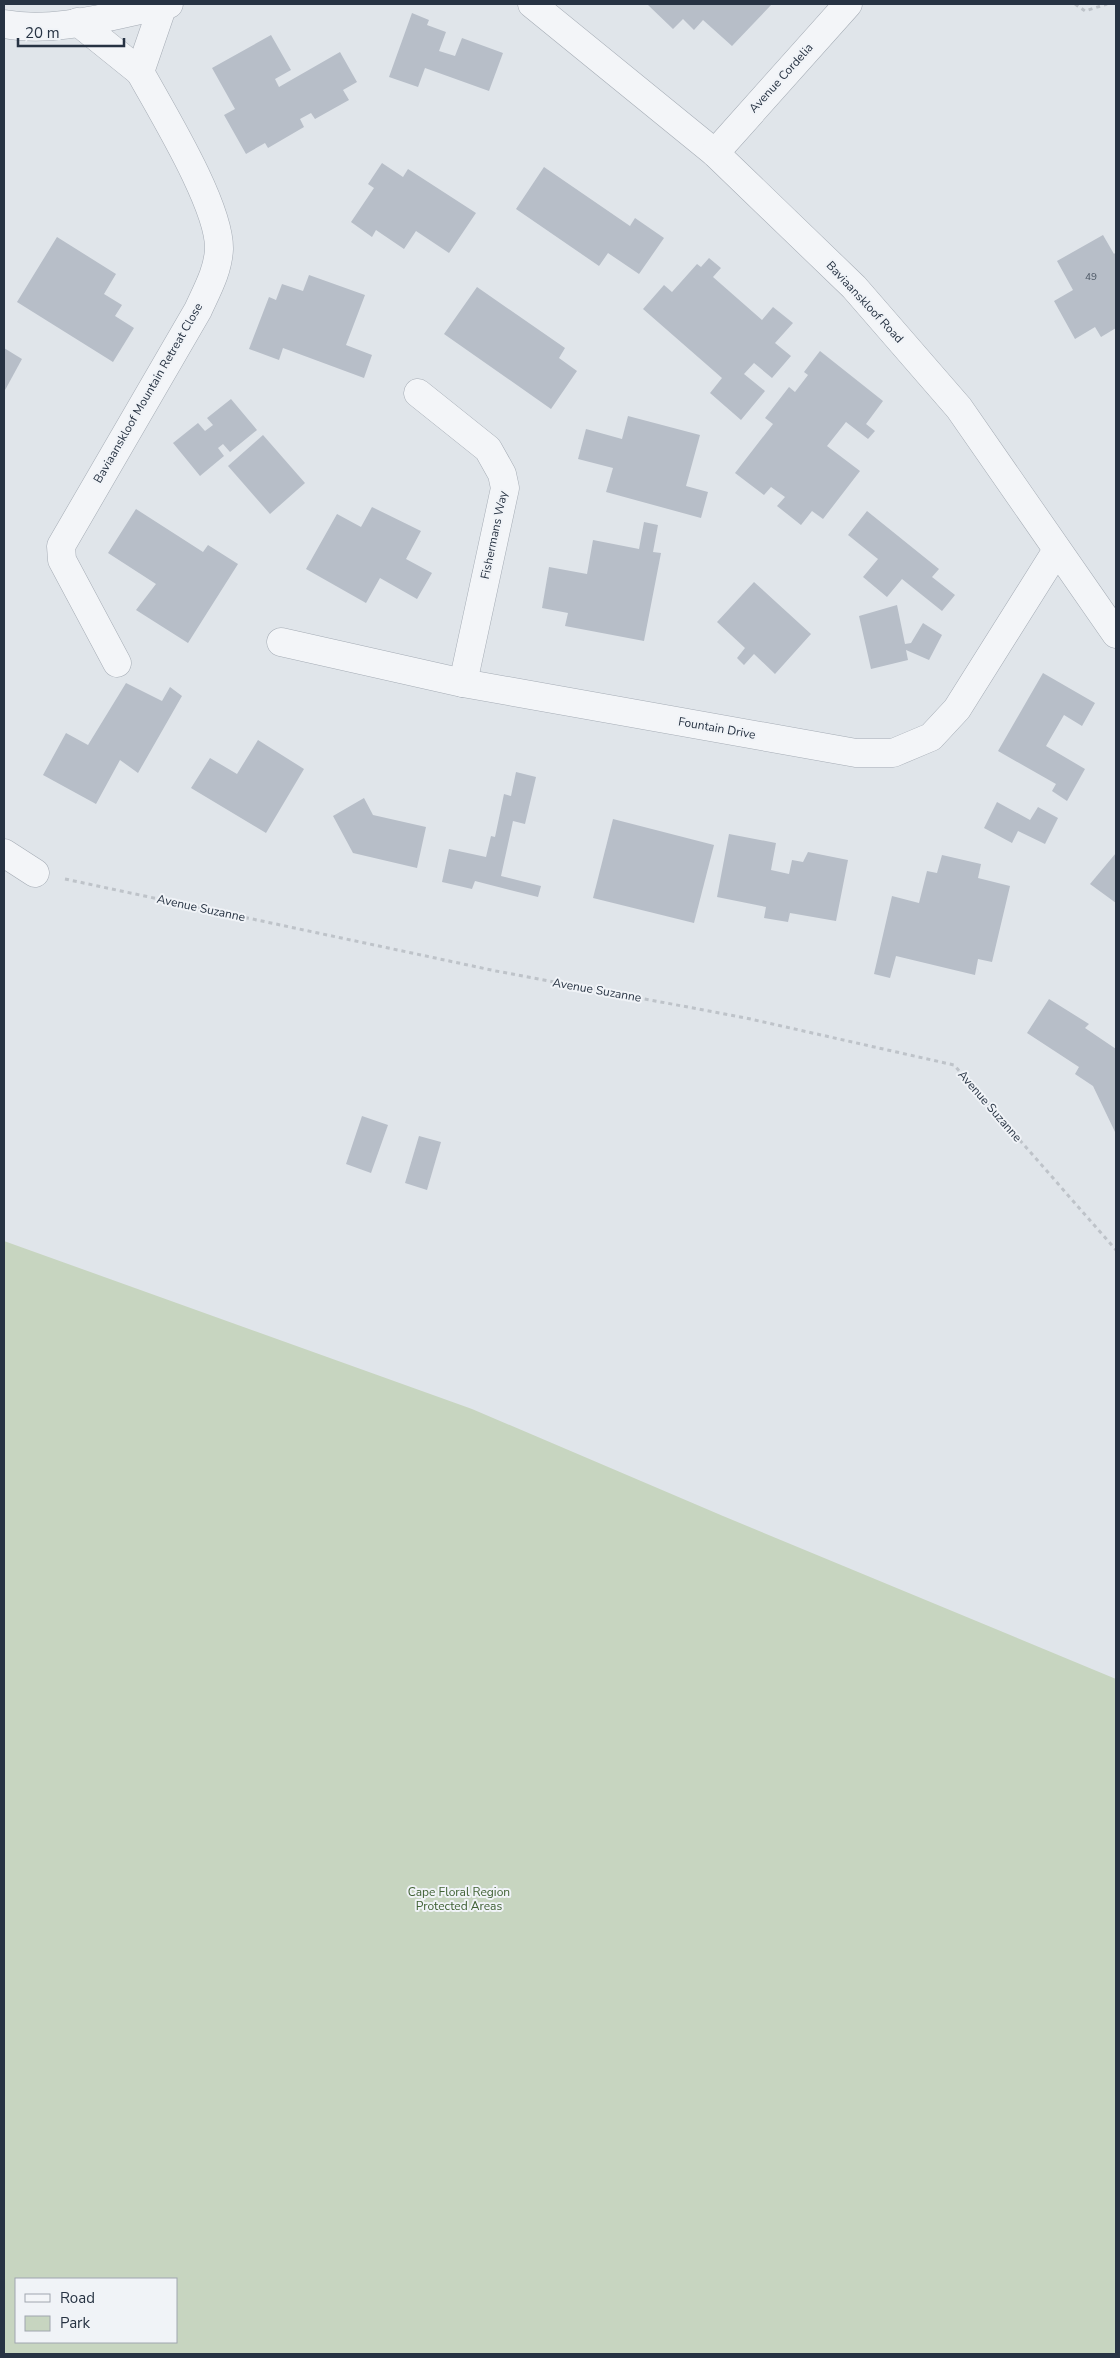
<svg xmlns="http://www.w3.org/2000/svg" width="1120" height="2358" font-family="'Nunito Sans',sans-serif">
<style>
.green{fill:#c7d5c0;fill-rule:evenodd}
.building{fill:#b7bec8}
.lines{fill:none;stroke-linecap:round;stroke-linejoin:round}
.minor-casing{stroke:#a5acb5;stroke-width:29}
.path{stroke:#bec3c9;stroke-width:3;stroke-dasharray:4 4;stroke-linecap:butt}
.minor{stroke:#f3f5f8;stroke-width:28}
.labels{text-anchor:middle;stroke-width:4;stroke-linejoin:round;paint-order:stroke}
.number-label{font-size:10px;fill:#4b5664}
.street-label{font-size:12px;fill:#273343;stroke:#f0f3f7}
.park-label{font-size:12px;fill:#3f6033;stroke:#f0f3f7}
</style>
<rect width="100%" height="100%" fill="#e0e5ea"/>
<!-- green -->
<path class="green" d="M4 1241 472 1409 723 1516 1116 1679V2354H4ZM16 2279H176V2342H16Z"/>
<!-- building -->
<g class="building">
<polygon points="649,4 772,4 732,46 703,20 694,30 683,19 673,29 648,5"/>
<polygon points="412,13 429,20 427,25 446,32 439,51 455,56 462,38 503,53 489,91 425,68 418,87 389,77"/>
<polygon points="271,35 291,70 275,79 279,87 340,52 357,82 343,90 349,100 315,119 311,113 300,119 304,127 268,148 265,143 246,154 224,115 235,109 212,68"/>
<polygon points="382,163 403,177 408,169 476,213 449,253 416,231 404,249 376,230 372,237 351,222 374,188 368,184"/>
<polygon points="544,167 630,226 635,218 664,238 639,274 608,253 599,266 516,209"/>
<polygon points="1103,235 1114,254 1116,252 1116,328 1101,337 1095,327 1075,339 1054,301 1073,290 1057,261"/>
<polygon points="57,237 116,274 104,294 122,305 115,316 134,328 113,362 17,302"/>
<polygon points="709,258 721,268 713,277 762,320 773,307 793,323 775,343 791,356 772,378 754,363 744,374 765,391 741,420 710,393 722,378 643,309 664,285 672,292 697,264 701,267"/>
<polygon points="309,275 365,295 346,345 372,355 364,378 283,348 279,360 249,349 269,297 276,300 282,284 303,291"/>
<polygon points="477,287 565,348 559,358 577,371 551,409 444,334"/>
<polygon points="4,348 22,359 4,392"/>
<polygon points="820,351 883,401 866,424 875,431 868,439 846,422 827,446 860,471 823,519 812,511 801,525 777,506 785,497 771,487 764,495 735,473 773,424 765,418 789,387 795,392 808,375 804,372"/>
<polygon points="231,399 257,430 230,452 223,444 218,448 224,456 200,476 173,443 198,423 205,431 213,425 207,418"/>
<polygon points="628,416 700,435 686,486 708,492 701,518 606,492 613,468 578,459 586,429 622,439"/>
<polygon points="263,435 305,483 270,514 228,466"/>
<polygon points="372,507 421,531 406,559 432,573 417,599 380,578 366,603 306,569 337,514 361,527"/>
<polygon points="136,509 203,552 208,545 238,564 188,643 136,610 156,584 108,553"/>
<polygon points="867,511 939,569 932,577 955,595 942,611 902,579 887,597 863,577 878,559 848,535"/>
<polygon points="644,522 658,525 653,552 661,553 644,641 565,626 568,613 542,608 549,567 587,574 593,540 639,549"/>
<polygon points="754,582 811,634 775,674 754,654 744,665 737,658 745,648 717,622"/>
<polygon points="897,605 905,644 911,643 923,623 942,635 929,660 906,650 908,660 871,669 859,616"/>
<polygon points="1043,673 1095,703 1082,726 1064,715 1046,746 1085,769 1067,801 1052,791 1056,784 998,751"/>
<polygon points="126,683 162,701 170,687 182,696 138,773 120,760 96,804 43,775 66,733 88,745"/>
<polygon points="258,740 304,769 266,833 191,788 210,758 237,774"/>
<polygon points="516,772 536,777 525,824 513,821 501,876 541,886 538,897 475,881 472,889 442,882 449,849 486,857 491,836 495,837 504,794 511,796"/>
<polygon points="364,798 373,815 426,827 417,868 353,853 333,816"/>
<polygon points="997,802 1030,820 1038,807 1058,818 1045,844 1018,831 1012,843 984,828"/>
<polygon points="613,819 714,845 694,923 593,898"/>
<polygon points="729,834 776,843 771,870 789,874 792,860 803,862 808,852 848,860 836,921 790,913 788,922 764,918 766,907 717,897"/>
<polygon points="1116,853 1116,903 1090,884"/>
<polygon points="942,855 981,864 978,878 1010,886 992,962 978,959 975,975 896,956 890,978 874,974 892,896 919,903 927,871 937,873"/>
<polygon points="1049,999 1089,1024 1085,1028 1116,1049 1116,1134 1093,1086 1075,1074 1079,1067 1027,1033"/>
<polygon points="362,1116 388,1125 371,1173 346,1164"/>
<polygon points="419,1136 441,1142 427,1190 405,1183"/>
</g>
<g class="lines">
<defs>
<g id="minor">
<polyline points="532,4 715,153 854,287 959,408 1116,634"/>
<polyline points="78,22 140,72"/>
<path d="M4 24C58 34 115 14 169 4"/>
<polyline points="715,153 848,4"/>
<polyline points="418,393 488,449 502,474 505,488 463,683"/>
<polyline points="281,642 463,683 856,753 893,753 931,737 957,709 1057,550"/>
<path d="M117 663 62 560 61 546 198 310C207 290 218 271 219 249 220 206 162 112 140 72L163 5"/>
<polyline points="4,853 35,873"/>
</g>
</defs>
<!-- minor casing -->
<use href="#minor" class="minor-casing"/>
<!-- path -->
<g class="path">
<polyline points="1075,4 1085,11 1107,4"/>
<polyline points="65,879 496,971 746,1018 954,1065 1116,1250"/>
</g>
<!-- minor -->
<use href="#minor" class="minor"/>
</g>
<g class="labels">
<!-- number labels -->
<g class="number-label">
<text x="1091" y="280">49</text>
</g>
<!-- street labels -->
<g class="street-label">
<text transform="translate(781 78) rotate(-48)" y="4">Avenue Cordelia</text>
<text transform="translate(865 302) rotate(47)" y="4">Baviaanskloof Road</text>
<text transform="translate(148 393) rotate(-60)" y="4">Baviaanskloof Mountain Retreat Close</text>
<text transform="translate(494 535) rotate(-78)" y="4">Fishermans Way</text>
<text transform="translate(717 728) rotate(10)" y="4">Fountain Drive</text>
<text transform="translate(201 908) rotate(12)" y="4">Avenue Suzanne</text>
<text transform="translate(597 990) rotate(10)" y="4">Avenue Suzanne</text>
<text transform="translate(990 1106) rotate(49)" y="4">Avenue Suzanne</text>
</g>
<!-- park labels -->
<g class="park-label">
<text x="459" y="1896">Cape Floral Region<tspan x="459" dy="14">Protected Areas</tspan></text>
</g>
</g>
<!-- border -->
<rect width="1120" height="2358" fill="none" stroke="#273343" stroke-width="10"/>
<!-- legend -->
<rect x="15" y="2278" width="162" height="65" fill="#f0f3f7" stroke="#a0a6af"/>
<rect x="25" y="2294" width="25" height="8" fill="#f3f5f8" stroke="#a0a6af"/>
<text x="60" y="2303" font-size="15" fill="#273343">Road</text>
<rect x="25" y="2316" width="25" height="15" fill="#c7d5c0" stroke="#a0a6af"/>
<text x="60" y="2328" font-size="15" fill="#273343">Park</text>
<!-- scale -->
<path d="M18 38v8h106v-8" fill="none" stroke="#273343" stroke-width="2.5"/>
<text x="25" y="38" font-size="15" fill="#273343" stroke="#f0f3f7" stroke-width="4" paint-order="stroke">20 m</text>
</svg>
